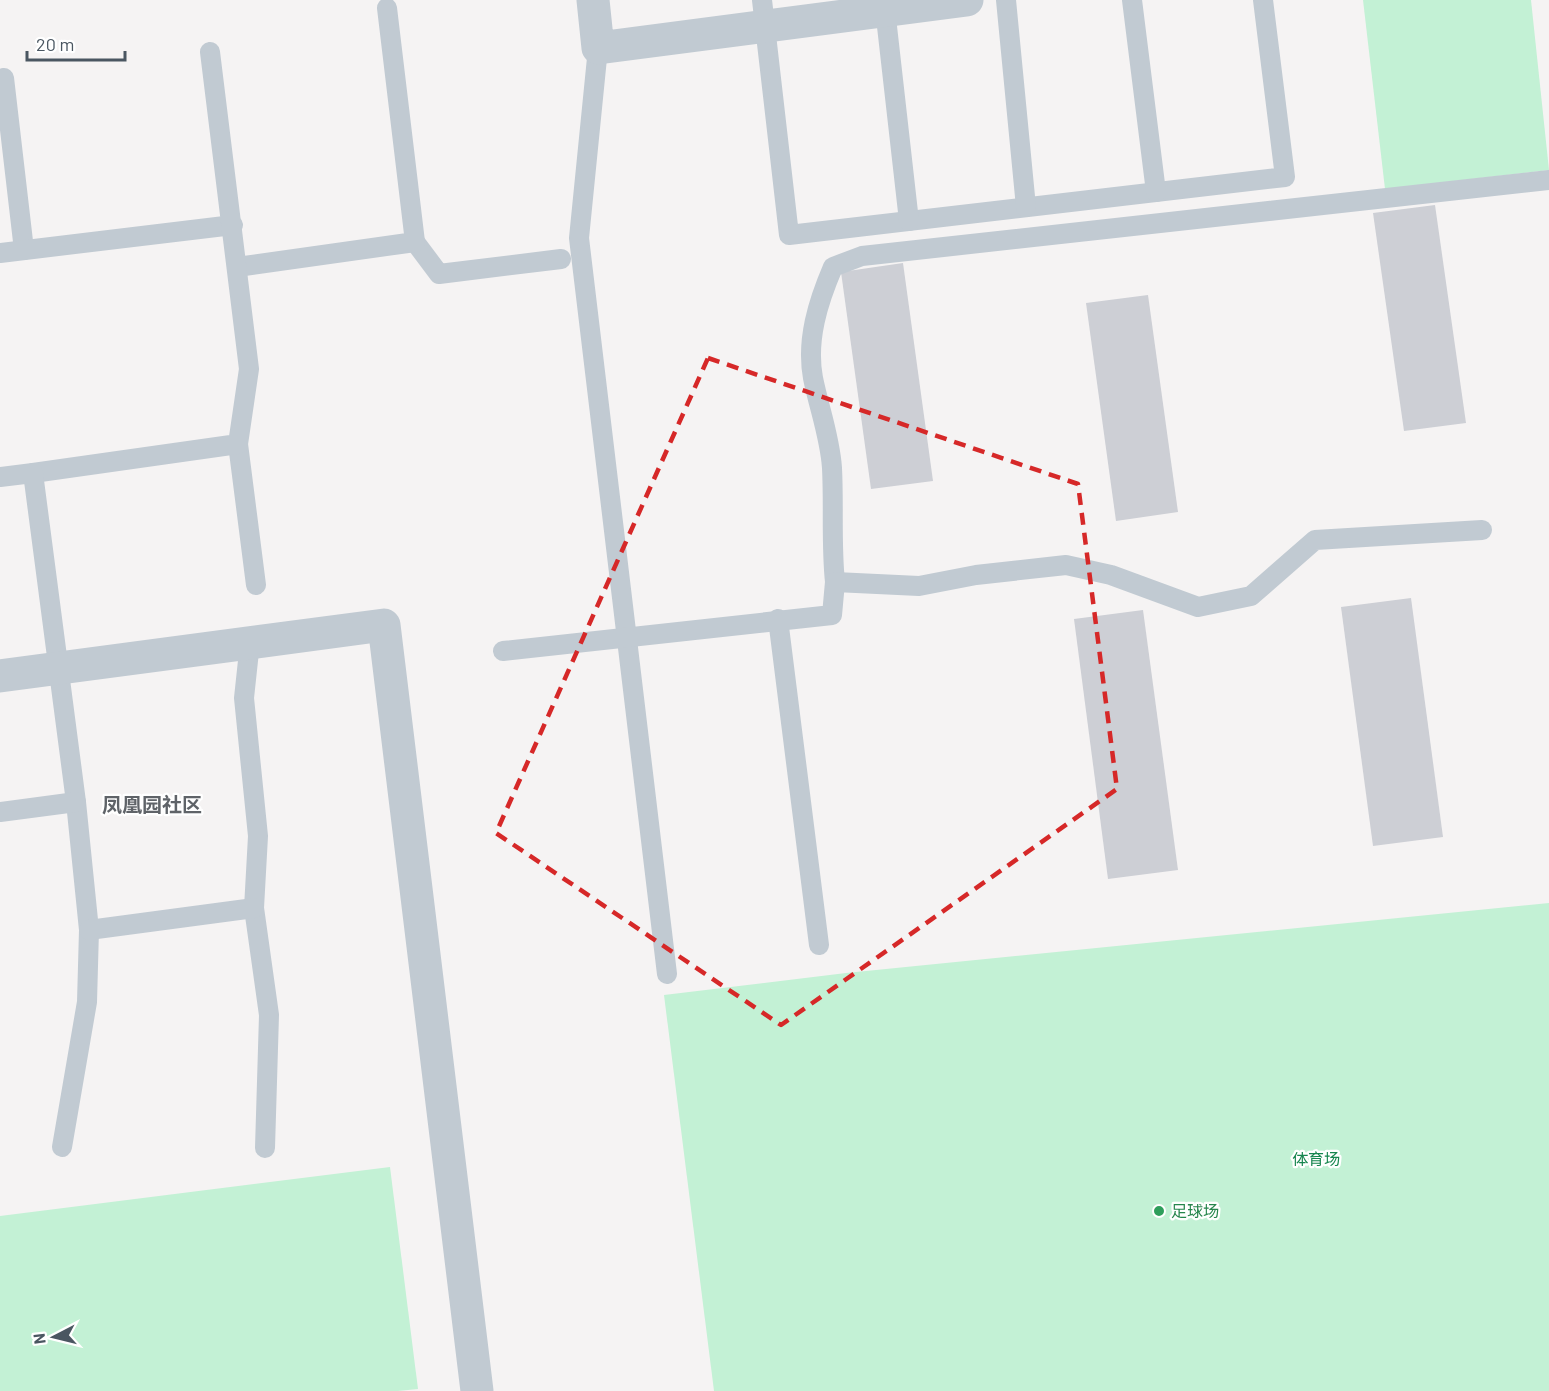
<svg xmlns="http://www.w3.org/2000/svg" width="1549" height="1391" font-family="Barlow,'Noto Sans SC',sans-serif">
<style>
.green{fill:#c3f1d5}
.building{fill:#cdcfd5}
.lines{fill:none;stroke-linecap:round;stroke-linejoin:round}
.lane{stroke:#c1cad2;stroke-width:20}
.street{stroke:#c1cad2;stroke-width:33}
.marked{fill:none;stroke:#d62828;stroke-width:4.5;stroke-dasharray:12 8;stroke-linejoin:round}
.leisure-dot{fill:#2e9e5b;stroke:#fff;stroke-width:2}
.labels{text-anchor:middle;stroke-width:4.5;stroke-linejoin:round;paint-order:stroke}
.park-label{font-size:16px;fill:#17864f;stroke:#fff}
.leisure-label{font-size:16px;fill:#27864d;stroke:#fff;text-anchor:start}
.quarter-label{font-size:20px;font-weight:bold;fill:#5f6368;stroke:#fff}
</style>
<rect width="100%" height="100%" fill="#f5f3f3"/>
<!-- green -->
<g class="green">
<polygon points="1363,0 1531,0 1549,170 1385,189"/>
<polygon points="1549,903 1549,1391 714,1391 664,995 846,973"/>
<polygon points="390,1167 418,1389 398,1391 0,1391 0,1216"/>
</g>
<!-- building -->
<g class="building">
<polygon points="1435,205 1466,423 1404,431 1373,213"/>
<polygon points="903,263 933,481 871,489 841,272"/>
<polygon points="1148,295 1178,512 1116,521 1086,303"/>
<polygon points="1411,598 1443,837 1373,846 1341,607"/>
<polygon points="1143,610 1178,870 1108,879 1074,619"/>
</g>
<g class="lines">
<!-- lane -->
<g class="lane">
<polyline points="762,0 789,235 1285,177 1263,0"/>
<polyline points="884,0 909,221"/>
<polyline points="1006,0 1026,207"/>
<polyline points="1132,0 1156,192"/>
<polyline points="598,48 579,238 667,974"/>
<polyline points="4,78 24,250"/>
<polyline points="415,242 439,274 561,259"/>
<polyline points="0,253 233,225"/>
<polyline points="237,267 415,242 387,8"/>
<polyline points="238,444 256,585"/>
<polyline points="33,473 238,444 249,369 210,52"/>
<polyline points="0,477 33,473 76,802 89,930 87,1002 62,1147"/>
<path d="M835 582C831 544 834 506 832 468 830 437 819 408 813 378 806 340 818 302 833 267L862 256 1549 180"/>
<polyline points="778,619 819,945"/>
<polyline points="250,642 244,698 258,836 254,908 269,1015 265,1148"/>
<polyline points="503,651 832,615 835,582 919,586 976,575 1066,565 1111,575 1198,607 1251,596 1315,540 1482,530"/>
<polyline points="0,812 76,802"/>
<polyline points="89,930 254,908"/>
</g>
<!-- street -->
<g class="street">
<polyline points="593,0 598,48 967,0"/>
<polyline points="0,676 384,625 477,1391"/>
</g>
</g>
<!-- marked area -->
<path class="marked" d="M708 358 1078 484 1117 789 781 1025 496 833Z"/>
<!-- markers -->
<circle class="leisure-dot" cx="1159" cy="1211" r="6"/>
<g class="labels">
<!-- park labels -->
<g class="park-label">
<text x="1316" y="1165">体育场</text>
</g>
<!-- leisure labels -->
<g class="leisure-label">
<text x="1171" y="1217">足球场</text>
</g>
<!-- quarter labels -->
<g class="quarter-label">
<text x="152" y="812">凤凰园社区</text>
</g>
</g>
<!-- north arrow -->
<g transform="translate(54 1337) rotate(263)" stroke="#ffffff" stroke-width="4.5" paint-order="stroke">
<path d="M0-4.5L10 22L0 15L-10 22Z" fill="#4a5661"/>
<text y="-9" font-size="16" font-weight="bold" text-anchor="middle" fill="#4a5661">N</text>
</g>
<!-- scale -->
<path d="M27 51v9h98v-9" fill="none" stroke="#4a5661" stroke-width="3"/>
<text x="36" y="51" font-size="18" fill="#4a5661" stroke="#ffffff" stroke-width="4.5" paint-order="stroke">20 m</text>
</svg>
